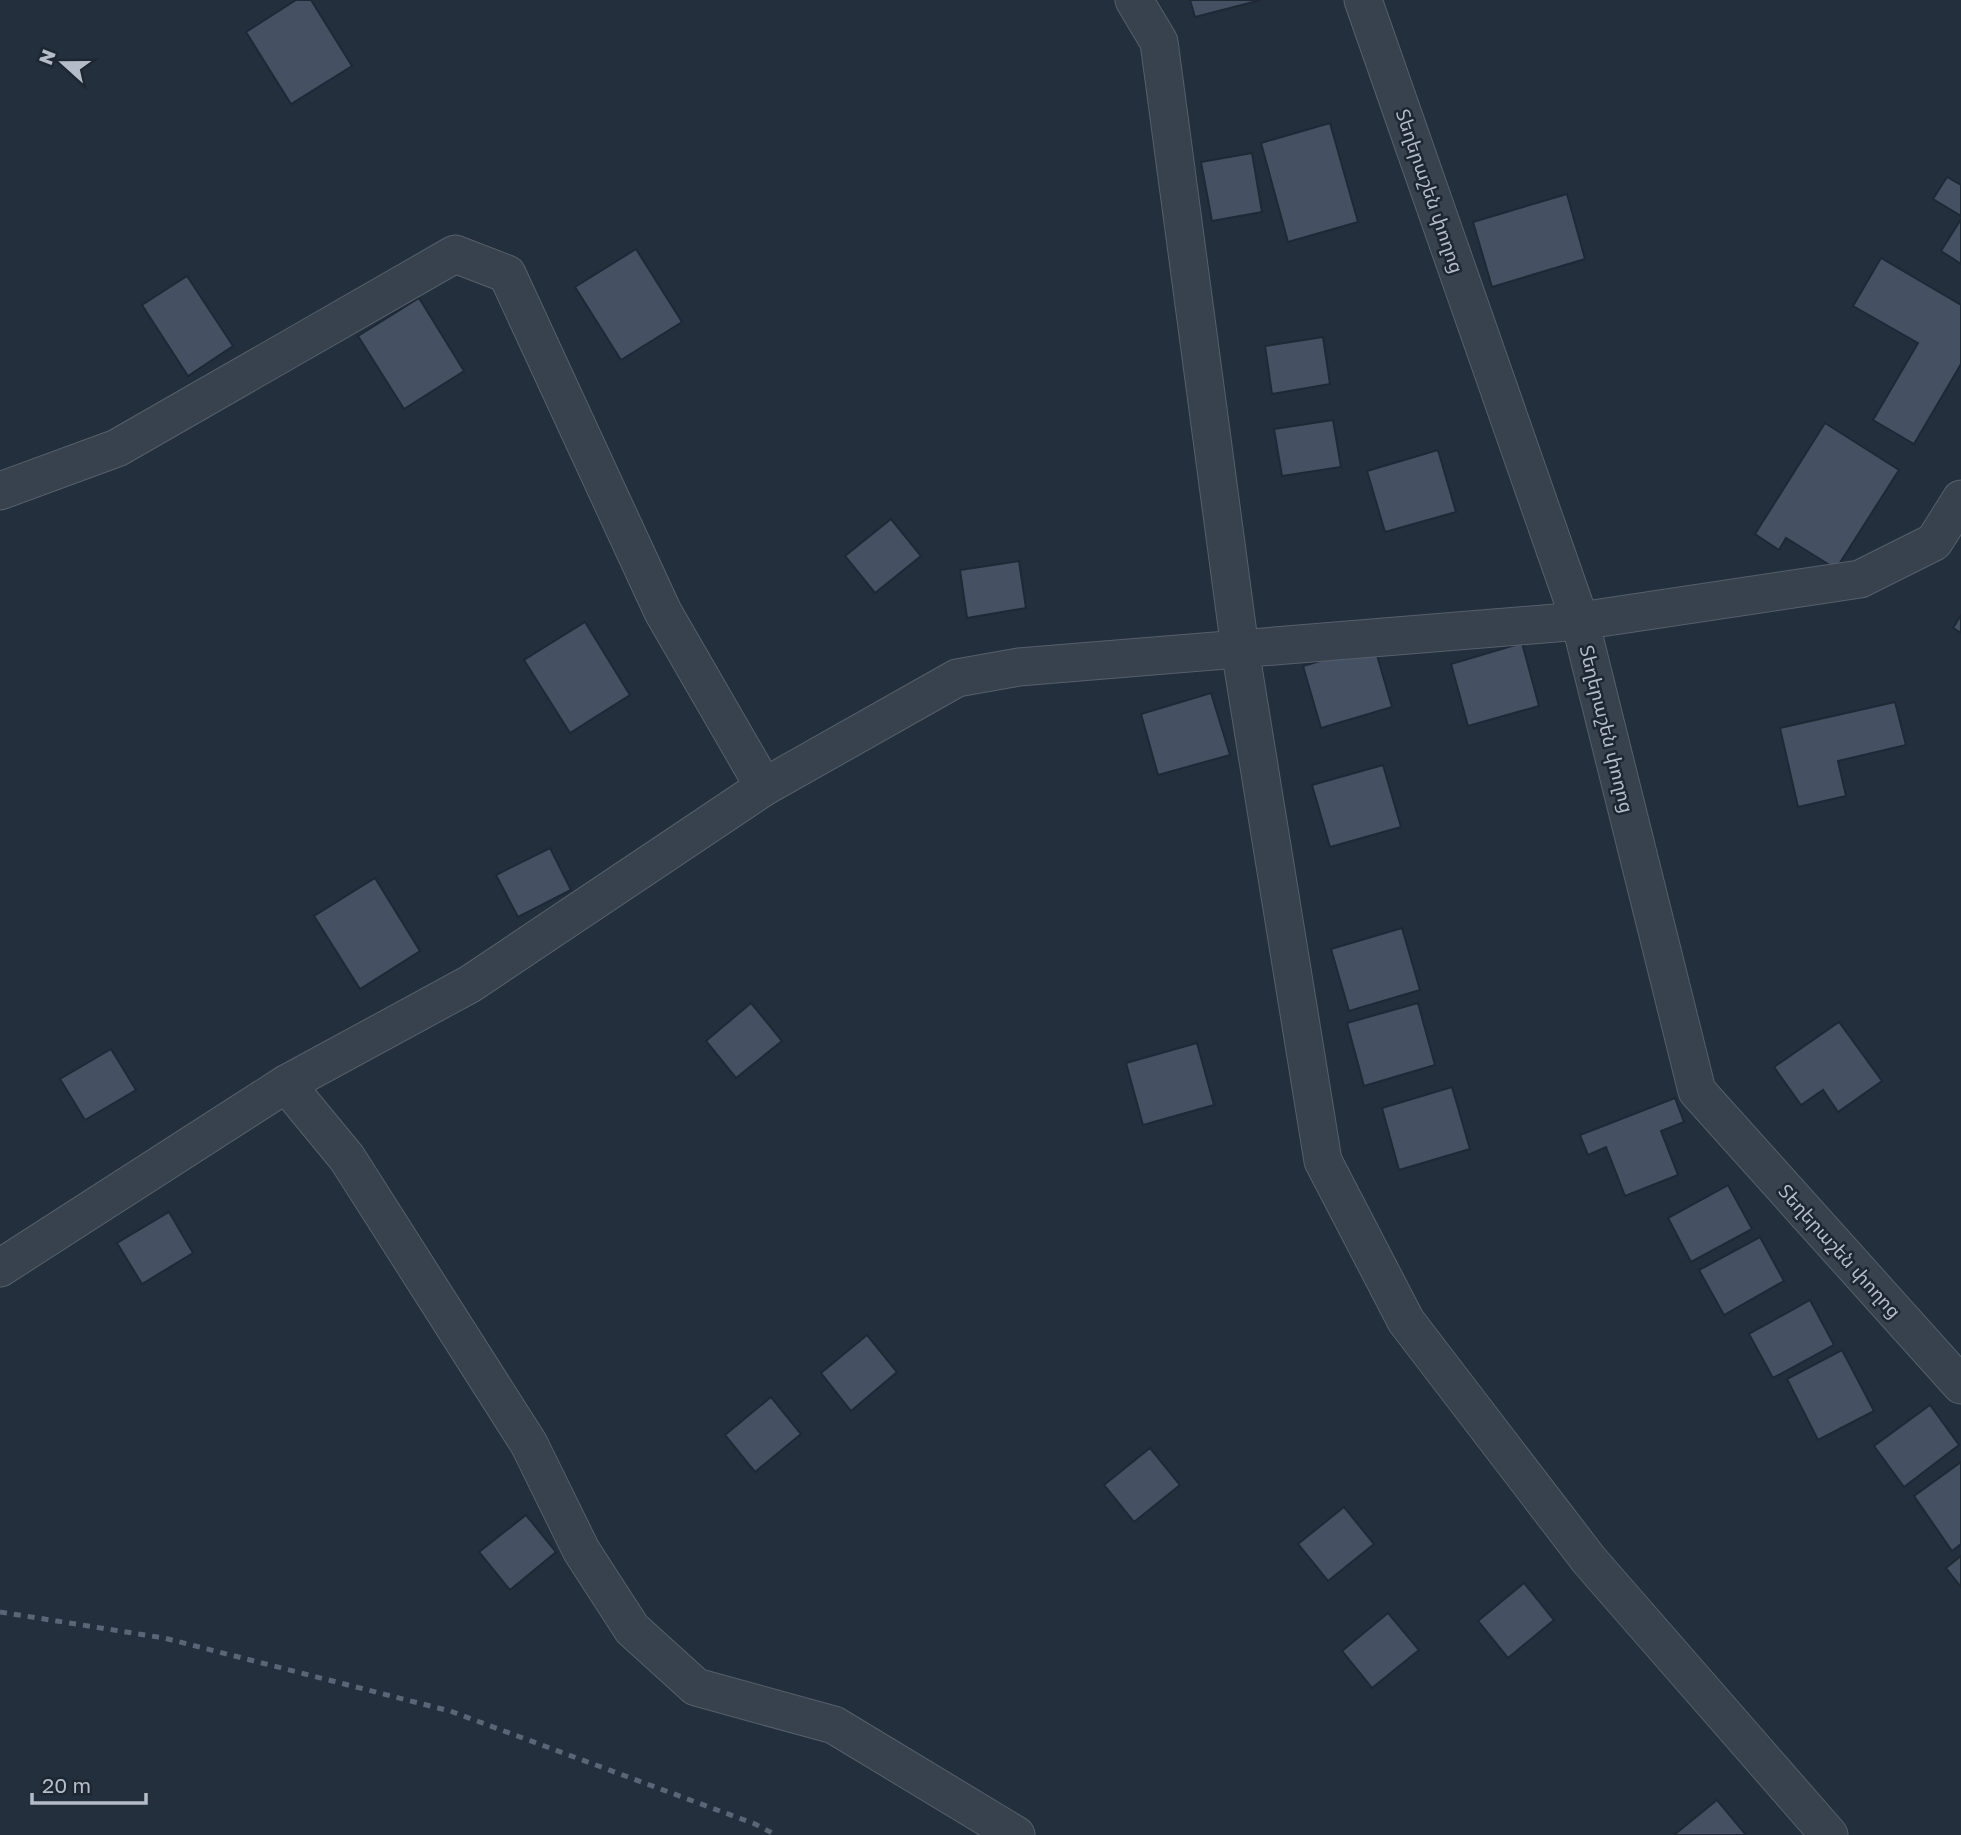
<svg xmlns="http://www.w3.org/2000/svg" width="1961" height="1835" font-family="'Golos Text','Noto Sans Armenian',sans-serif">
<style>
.building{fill:#455162;stroke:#1f2835;stroke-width:2}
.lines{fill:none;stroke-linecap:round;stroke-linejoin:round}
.minor-casing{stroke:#565f6c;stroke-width:39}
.minor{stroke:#38414e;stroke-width:37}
.rail{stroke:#5a6575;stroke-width:5;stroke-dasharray:7 7;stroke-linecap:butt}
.labels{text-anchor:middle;stroke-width:5;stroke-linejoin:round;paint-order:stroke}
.street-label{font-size:19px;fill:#b4bcc9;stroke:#1d2633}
</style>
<rect width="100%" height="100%" fill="#242f3e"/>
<!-- building -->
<g class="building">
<polygon points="296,0 311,0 352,66 291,104 246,32"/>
<polygon points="1190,0 1261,0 1195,17"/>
<polygon points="1330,123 1358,222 1288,242 1261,143"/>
<polygon points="1252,153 1262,212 1212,221 1201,162"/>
<polygon points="1947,177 1961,185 1961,216 1933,199"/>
<polygon points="1567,194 1585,259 1492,287 1473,222"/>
<polygon points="1961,219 1961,264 1941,251"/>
<polygon points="636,249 682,322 621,360 575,287"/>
<polygon points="1881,258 1961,305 1961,364 1914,444 1873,420 1918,343 1853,306"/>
<polygon points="187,276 233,346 188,376 142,305"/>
<polygon points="419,298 464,371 404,409 358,336"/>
<polygon points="1323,337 1330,384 1272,394 1265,346"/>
<polygon points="1333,420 1341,467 1282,476 1274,429"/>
<polygon points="1825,423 1899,470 1836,569 1786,538 1779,550 1755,534"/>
<polygon points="1438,450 1456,512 1385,532 1367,471"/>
<polygon points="891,519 921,556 875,593 845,556"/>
<polygon points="1019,561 1026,608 967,618 960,570"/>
<polygon points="1961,615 1961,633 1953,628"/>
<polygon points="585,622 630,695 570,733 524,660"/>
<polygon points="1522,643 1539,706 1468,726 1451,664"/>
<polygon points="1374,645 1392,707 1321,728 1303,666"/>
<polygon points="1211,693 1230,755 1158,775 1141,714"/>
<polygon points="1895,702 1906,745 1838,761 1846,796 1798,807 1780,728"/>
<polygon points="1383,765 1401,827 1330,847 1312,785"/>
<polygon points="550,848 571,890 518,917 496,875"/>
<polygon points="375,878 420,951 360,989 314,916"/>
<polygon points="1402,928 1420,990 1349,1011 1331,949"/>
<polygon points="751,1003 782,1041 736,1078 706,1041"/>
<polygon points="1418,1003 1435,1065 1364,1086 1347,1023"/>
<polygon points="1839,1022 1882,1081 1838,1112 1823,1090 1801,1105 1774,1067"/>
<polygon points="1197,1043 1214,1105 1143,1125 1126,1063"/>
<polygon points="111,1049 136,1090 85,1120 60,1079"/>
<polygon points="1452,1087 1470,1149 1399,1170 1382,1108"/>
<polygon points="1675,1098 1684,1122 1661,1131 1678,1175 1625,1196 1606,1147 1588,1155 1580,1135"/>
<polygon points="1728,1185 1752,1229 1691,1262 1668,1218"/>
<polygon points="169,1212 193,1253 142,1284 117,1243"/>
<polygon points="1760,1237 1784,1281 1724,1315 1699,1270"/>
<polygon points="1810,1300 1834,1345 1773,1378 1749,1334"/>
<polygon points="867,1335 897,1372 851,1411 821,1373"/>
<polygon points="1842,1350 1874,1411 1818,1440 1787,1379"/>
<polygon points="771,1397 801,1434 755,1472 725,1435"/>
<polygon points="1930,1405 1959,1445 1904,1487 1874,1446"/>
<polygon points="1150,1448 1180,1485 1134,1522 1104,1485"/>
<polygon points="1961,1462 1961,1544 1952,1551 1914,1496"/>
<polygon points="1344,1507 1374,1544 1328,1581 1298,1544"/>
<polygon points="526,1515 556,1552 510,1590 479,1552"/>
<polygon points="1961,1556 1961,1587 1946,1568"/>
<polygon points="1524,1583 1554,1620 1508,1658 1478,1621"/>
<polygon points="1388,1613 1419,1650 1372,1688 1342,1651"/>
<polygon points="1717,1800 1746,1835 1674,1835"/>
</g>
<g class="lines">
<defs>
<g id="minor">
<polyline points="1134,0 1159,42 1240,649 1323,1161 1406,1321 1589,1560 1829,1835"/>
<polyline points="1363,0 1580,621 1697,1091 1961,1385"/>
<polyline points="0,491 117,448 455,254 507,274 663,612 764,787"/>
<polyline points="286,1084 347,1158 529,1444 581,1550 632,1629 696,1687 834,1725 1016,1835"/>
<polyline points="0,1268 286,1084 470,984 764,787 957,678 1019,667 1580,621 1860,579 1934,542 1961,499"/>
</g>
</defs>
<!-- minor casing -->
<use href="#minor" class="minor-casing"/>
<!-- minor -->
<use href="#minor" class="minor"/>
<!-- rail -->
<polyline class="rail" points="0,1612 164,1638 450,1711 755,1824 776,1835"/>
</g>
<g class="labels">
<!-- street labels -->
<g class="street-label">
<text transform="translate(1430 191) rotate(71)" y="7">Տեղերաշեն փողոց</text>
<text transform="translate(1607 729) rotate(76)" y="7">Տեղերաշեն փողոց</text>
<text transform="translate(1840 1251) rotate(48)" y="7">Տեղերաշեն փողոց</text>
</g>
</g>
<!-- north arrow -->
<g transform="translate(63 63) rotate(291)" stroke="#1d2633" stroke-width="5" paint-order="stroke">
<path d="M0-5L12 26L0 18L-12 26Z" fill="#b4bcc9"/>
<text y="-10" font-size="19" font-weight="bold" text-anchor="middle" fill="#b4bcc9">N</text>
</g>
<!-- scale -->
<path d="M32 1793v10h114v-10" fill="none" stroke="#b4bcc9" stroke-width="3.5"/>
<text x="42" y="1793" font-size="21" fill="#b4bcc9" stroke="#1d2633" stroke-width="5" paint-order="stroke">20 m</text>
</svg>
